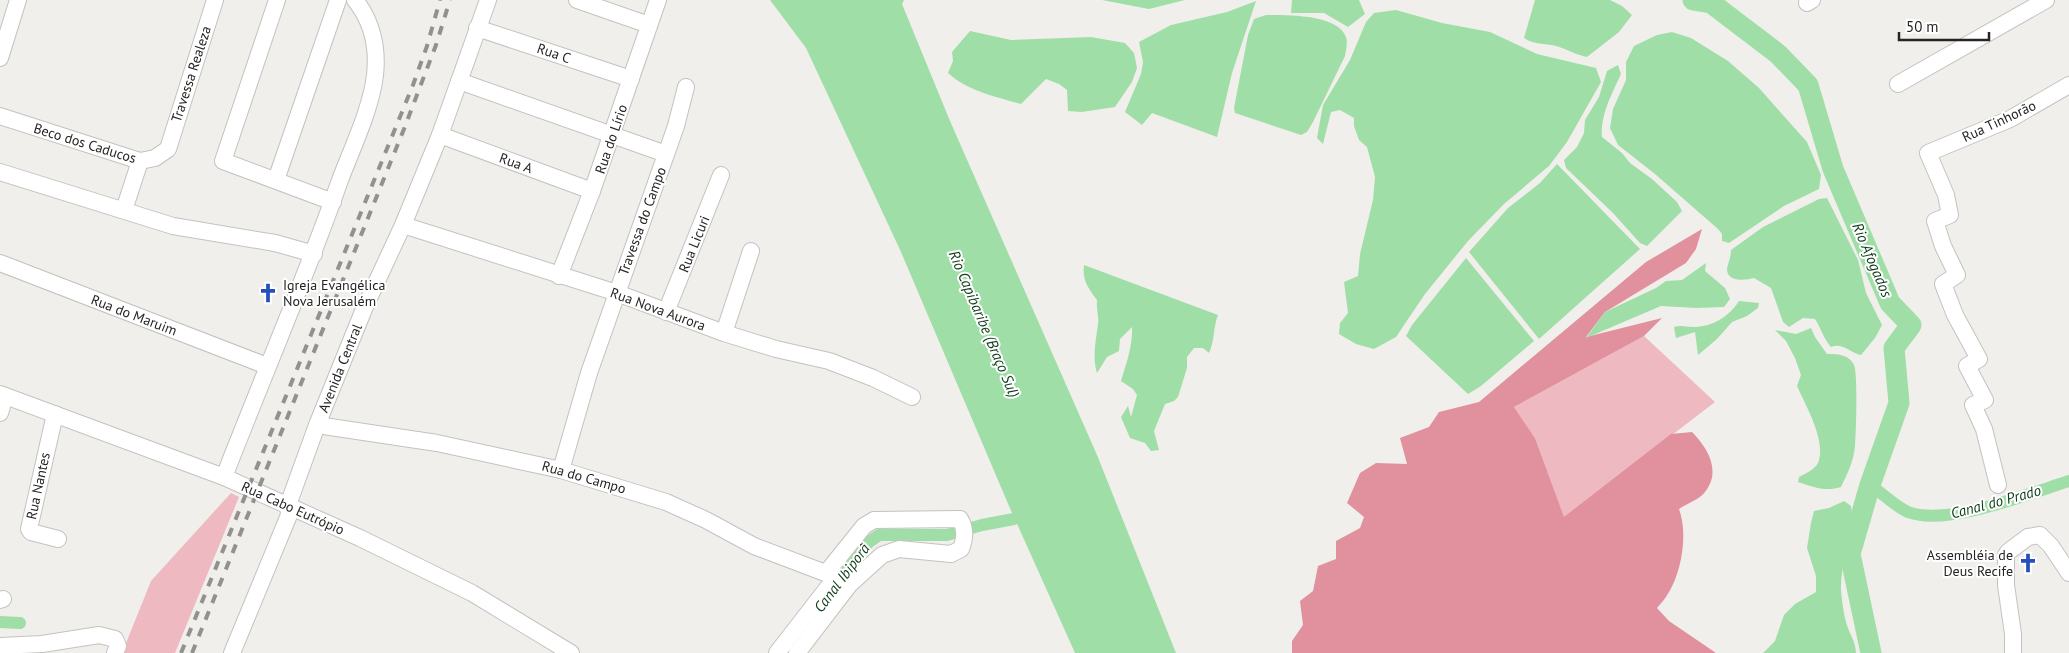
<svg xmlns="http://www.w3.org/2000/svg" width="2069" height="653" font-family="'PT Sans',sans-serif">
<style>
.green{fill:#efb9c1}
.forest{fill:#e1909e}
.water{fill:#a0dea7}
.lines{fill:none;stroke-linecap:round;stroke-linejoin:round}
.canal{stroke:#a0dea7;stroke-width:12}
.river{stroke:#a0dea7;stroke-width:21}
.minor-casing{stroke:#c4c2bf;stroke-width:18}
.minor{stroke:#fff;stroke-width:16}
.rail{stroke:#93918f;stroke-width:4;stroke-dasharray:9 9;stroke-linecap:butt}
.labels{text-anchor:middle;stroke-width:4;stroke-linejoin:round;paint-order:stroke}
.street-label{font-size:14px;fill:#262524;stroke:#fff}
.poi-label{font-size:14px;fill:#262524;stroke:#fff;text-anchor:start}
.water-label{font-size:15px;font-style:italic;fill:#0e3c19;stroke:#fff}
</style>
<rect width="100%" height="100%" fill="#f1efeb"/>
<!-- green -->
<g class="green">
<polygon points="1644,336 1715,402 1564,518 1535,438 1514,407"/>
<polygon points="231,493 239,497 175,653 122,653 151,581"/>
</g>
<!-- forest -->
<path class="forest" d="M1702 229 1696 249 1686 263 1605 312 1586 337 1662 318 1644 336 1514 407 1535 438 1564 517 1671 434 1692 432C1707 447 1722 471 1705 492 1700 499 1686 504 1679 509 1688 533 1682 570 1669 592 1666 598 1661 603 1657 608L1669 621 1716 653H1292V641L1303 625 1300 601 1313 591 1318 566 1336 559V541L1360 528 1364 517 1347 503 1360 473 1376 463 1407 464 1400 438 1429 427 1439 412 1479 402 1646 262Z"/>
<!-- water -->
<g class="water">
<polygon points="770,0 904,0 902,4 950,121 1097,455 1176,653 1075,653 1009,506 901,252 806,48"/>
<polygon points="1102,0 1185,0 1149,9"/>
<polygon points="1292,0 1359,0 1365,14 1348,27 1324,13 1291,13"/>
<path d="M1535 0H1610L1622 6 1632 15 1619 32 1587 57C1576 55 1567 49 1556 46 1544 43 1534 45 1524 38Z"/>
<polygon points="1256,1 1232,73 1217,137 1152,113 1142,125 1125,112 1141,74 1143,62 1139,42 1171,25 1227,12"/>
<polygon points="1396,10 1442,23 1490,32 1537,54 1596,68 1601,82 1567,142 1549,166 1504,204 1468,241 1425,294 1396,337 1374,349 1356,344 1339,334 1340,323 1348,313 1344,282 1358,276 1360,254 1373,200 1375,177 1367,147 1359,140 1354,126 1354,118 1340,110 1331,112 1323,144 1317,138 1323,105 1350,60 1366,22 1374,13"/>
<path d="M1266 15C1286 15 1338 14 1346 37 1348 43 1346 50 1345 56L1313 122 1307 132 1301 135 1235 113 1234 108 1248 35 1254 19Z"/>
<path d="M970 31 1011 40 1091 37 1125 43 1134 53 1137 68 1132 82 1115 107 1082 112 1068 111 1067 90 1059 84 1046 79 1021 104C997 97 967 91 948 73L953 61 952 52Z"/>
<polygon points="1672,32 1691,38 1728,61 1759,88 1807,142 1821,175 1819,189 1784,206 1729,243 1722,241 1722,234 1718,229 1655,174 1618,145 1610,128 1613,109 1626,80 1626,62 1634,46 1657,35"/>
<path d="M1618 65 1621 74C1612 94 1600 115 1602 137L1622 153 1630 163 1652 179 1677 202 1682 211 1647 246 1640 243 1613 213 1566 168 1564 160 1577 147 1584 133 1585 120 1599 97 1607 71Z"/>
<polygon points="1557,164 1640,249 1539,339 1469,252 1508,208 1540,183"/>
<path d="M1827 198 1858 260 1866 293 1882 325 1875 338 1861 355C1851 353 1842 342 1831 347 1823 338 1821 328 1815 319L1803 318 1789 327 1783 322 1771 288 1754 278C1746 280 1727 283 1727 269 1728 263 1731 257 1731 250L1763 227 1819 199Z"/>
<polygon points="1466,258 1534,341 1481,386 1468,394 1406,336 1412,325"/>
<polygon points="1706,263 1705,271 1725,288 1730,299 1724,307 1697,308 1661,306 1586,338 1605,312 1656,288 1666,281 1682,280"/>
<path d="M1084 265 1218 315C1213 328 1215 340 1209 353L1203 348H1194L1187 357V368L1178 397 1174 401 1165 404 1154 431 1159 450 1151 451 1145 443 1130 438 1121 417 1128 406 1131 417 1137 395 1133 389 1121 381C1126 364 1133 346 1132 327L1120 339 1119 351 1107 357 1097 373C1092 357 1096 340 1098 324 1099 317 1096 308 1097 300 1088 288 1082 280 1084 265Z"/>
<path d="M1739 301 1759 303 1758 308 1747 316 1732 322 1717 339 1698 355 1695 332 1676 338 1674 327C1681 325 1686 327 1693 327 1712 327 1729 317 1739 301Z"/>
<path d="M1811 328 1815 337 1827 354C1837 354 1849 354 1854 365 1858 373 1856 434 1855 446 1854 460 1847 475 1841 487 1825 492 1813 487 1798 482L1799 477C1806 473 1817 469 1819 460 1825 439 1806 406 1797 386L1801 375 1795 358 1786 341 1775 330 1796 334Z"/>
<path d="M1844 501 1851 506C1855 535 1840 561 1841 590 1842 601 1844 618 1848 628 1852 639 1855 640 1856 653H1763L1775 641 1784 615 1795 604 1816 592V576L1807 548 1811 523 1814 511 1829 508Z"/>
</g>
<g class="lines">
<!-- canal -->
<g class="canal">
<path d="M1870 485C1881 492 1896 507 1908 512 1946 527 2031 493 2069 481"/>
<polyline points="834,586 869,542 879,535 947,535 982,525 1014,519 1027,508"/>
<polyline points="0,622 20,623"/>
</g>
<!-- river -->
<polyline class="river" points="1693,0 1711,3 1778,54 1808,85 1833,169 1890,303 1911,325 1894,348 1899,403 1870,485 1850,554 1871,653"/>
<defs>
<g id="minor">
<polyline points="277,0 223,161 333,202"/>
<polyline points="577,0 649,25"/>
<polyline points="1807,3 1812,0"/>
<polyline points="477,28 631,79"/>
<polyline points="0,58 18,0"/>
<polyline points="459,81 666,154"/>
<polyline points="1898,84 2046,0"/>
<polyline points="0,116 140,161 155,158 168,149 215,0"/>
<polyline points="440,135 592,191"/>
<polyline points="0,172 173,226 275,243 314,254"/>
<polyline points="276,180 338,0"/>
<polyline points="124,210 140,161"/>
<polyline points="403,225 617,293 724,333 776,349 829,361 873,378 912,397"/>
<polyline points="0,263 267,366"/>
<polyline points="559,276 592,191 658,0"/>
<polyline points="666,312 721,175"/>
<polyline points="724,333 751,251"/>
<polyline points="0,394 224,477 360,538 472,593 571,653"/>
<polyline points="0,413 5,396"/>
<polyline points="55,414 29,529 31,532 58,539"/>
<polyline points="317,425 437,443 561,470 666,502 706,520 754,546 836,577 777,653"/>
<polyline points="561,470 589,373 676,126 686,87"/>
<path d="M224 477C262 379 304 282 339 183 351 150 371 110 375 75 378 48 372 21 355 0"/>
<polyline points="1998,485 1984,429 1973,405 1985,400 1967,366 1979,359 1955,315 1943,284 1957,275 1943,246 1935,221 1950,215 1946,195 1928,153 2010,119 2069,85"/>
<polyline points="0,600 3,599"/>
<polyline points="0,646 42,644 99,635 115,639 118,646 115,653"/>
<polyline points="232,653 289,515 288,505 317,425 364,309 403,225 440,135 488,0"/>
<path d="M797 653 850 584 882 555 899 549 951 554 961 549C965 538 966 529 960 519L874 520 864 526 827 572"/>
<polyline points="2013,653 2013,634 2006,585 2006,555 2008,552 2028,537 2040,535 2051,546 2069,573"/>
</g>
</defs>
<!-- minor casing -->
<use href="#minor" class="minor-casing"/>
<!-- minor -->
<use href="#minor" class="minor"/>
<!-- rail -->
<g class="rail">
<polyline points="181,653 413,85 427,46 440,0"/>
<polyline points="192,653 404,129 436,45 450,0"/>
</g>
</g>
<!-- icons -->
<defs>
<symbol id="church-bare" viewBox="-9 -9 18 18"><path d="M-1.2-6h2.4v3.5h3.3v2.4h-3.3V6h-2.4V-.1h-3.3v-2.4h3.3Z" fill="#254fbd" stroke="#fff" stroke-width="2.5" paint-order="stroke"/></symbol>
</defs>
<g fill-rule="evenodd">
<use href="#church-bare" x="254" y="279" width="28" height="28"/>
<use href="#church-bare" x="2014" y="549" width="28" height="28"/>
</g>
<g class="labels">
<!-- street labels -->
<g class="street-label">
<text transform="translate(554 53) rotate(19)" y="5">Rua C</text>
<text transform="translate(191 74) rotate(-72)" y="5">Travessa Realeza</text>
<text transform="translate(1999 121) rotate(-25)" y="5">Rua Tinhorão</text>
<text transform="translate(611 139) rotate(-71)" y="5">Rua do Lírio</text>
<text transform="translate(85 143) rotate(17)" y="5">Beco dos Caducos</text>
<text transform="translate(516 163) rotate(20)" y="5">Rua A</text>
<text transform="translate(642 221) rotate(-70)" y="5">Travessa do Campo</text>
<text transform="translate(694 244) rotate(-68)" y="5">Rua Licuri</text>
<text transform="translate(658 309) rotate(20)" y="5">Rua Nova Aurora</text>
<text transform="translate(134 315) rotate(21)" y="5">Rua do Maruim</text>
<text transform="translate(340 368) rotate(-68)" y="5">Avenida Central</text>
<text transform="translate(584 477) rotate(16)" y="5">Rua do Campo</text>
<text transform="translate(38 486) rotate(-78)" y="5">Rua Nantes</text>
<text transform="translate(293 508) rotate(24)" y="5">Rua Cabo Eutrópio</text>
</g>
<!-- poi labels -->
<g class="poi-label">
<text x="283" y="290">Igreja Evangélica<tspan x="283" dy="16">Nova Jerusalém</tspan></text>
<text x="2013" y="560" text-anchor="end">Assembléia de<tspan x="2013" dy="16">Deus Recife</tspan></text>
</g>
<!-- water labels -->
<g class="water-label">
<text transform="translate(1872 260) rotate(67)" y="5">Rio Afogados</text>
<text transform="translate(984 324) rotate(67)" y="5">Rio Capibaribe (Braço Sul)</text>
<text transform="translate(1996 502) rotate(-15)" y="5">Canal do Prado</text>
<text transform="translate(842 578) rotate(-53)" y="5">Canal Ibiporã</text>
</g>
</g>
<!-- scale -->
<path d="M1899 32v8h90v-8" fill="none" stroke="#262524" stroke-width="2.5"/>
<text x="1906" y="32" font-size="15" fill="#262524" stroke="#ffffff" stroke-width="4" paint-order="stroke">50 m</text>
</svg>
